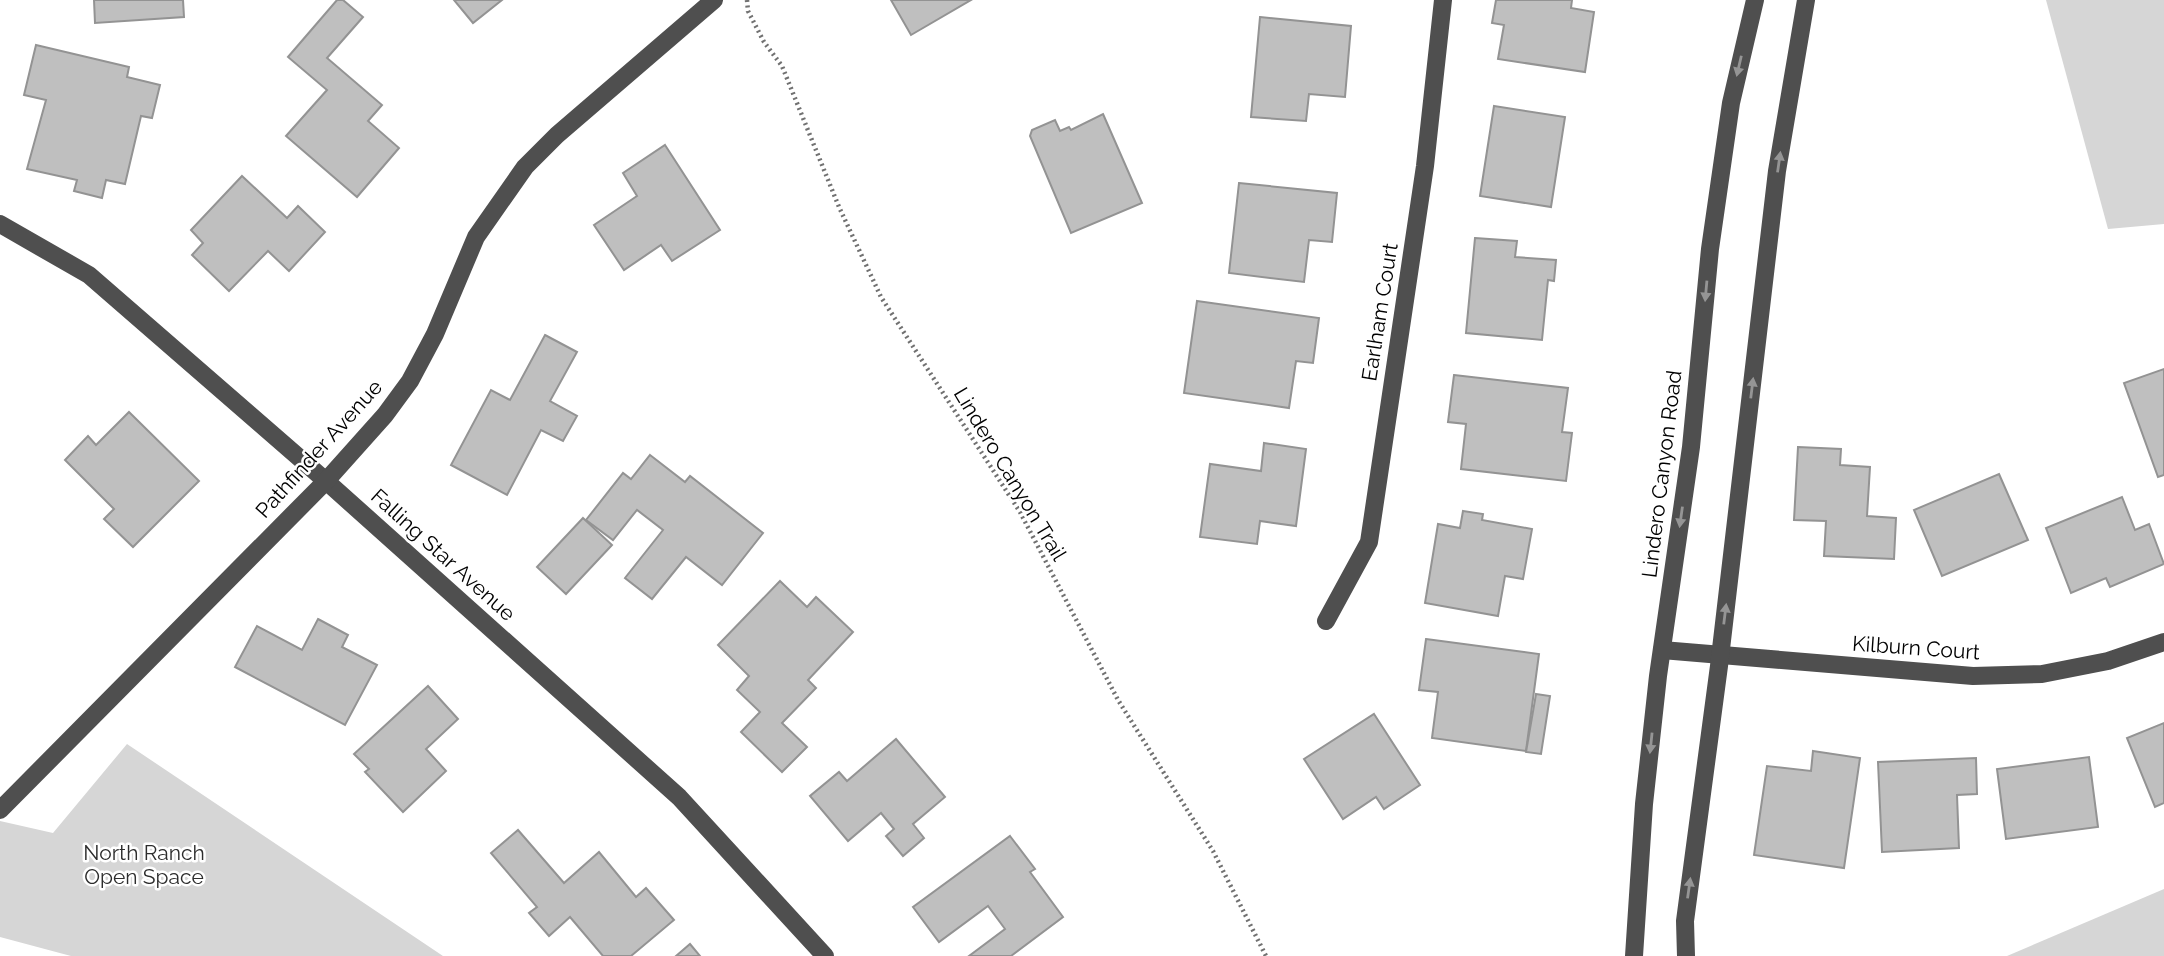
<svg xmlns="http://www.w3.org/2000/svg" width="2164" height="956" font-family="Raleway,sans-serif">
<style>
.green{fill:#d6d6d6}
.building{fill:#bfbfbf;stroke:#939393;stroke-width:2}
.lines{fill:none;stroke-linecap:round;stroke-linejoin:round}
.path{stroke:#717171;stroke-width:4.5;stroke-dasharray:2 3.5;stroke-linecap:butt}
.minor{stroke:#4f4f4f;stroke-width:18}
.oneway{fill:#959595}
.labels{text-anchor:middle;stroke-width:5;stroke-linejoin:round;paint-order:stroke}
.street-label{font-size:21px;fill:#000;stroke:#fff}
.park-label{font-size:21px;fill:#2d2d2d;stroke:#fff}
</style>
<rect width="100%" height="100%" fill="#fff"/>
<!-- green -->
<g class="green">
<polygon points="2046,0 2164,0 2164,224 2108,229"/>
<polygon points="127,744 443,956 71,956 0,937 0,821 53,833"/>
<polygon points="2164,889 2164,956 2007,956"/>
</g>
<!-- building -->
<g class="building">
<polygon points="94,0 183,0 184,17 95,23"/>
<polygon points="337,0 343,0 363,17 327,58 382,105 368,121 399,148 357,197 286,136 327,90 288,57"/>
<polygon points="454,0 502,0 473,23"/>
<polygon points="891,0 971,0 911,35"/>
<polygon points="1496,0 1572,0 1571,8 1594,12 1585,72 1498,59 1504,25 1492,23"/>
<polygon points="1260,17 1351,26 1345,97 1309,94 1306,121 1251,117"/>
<polygon points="36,45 129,67 127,77 160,85 152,118 141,116 125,184 106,180 102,198 74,191 77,180 27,169 46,100 24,95"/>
<polygon points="1494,106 1565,117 1551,207 1480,196"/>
<polygon points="1103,114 1142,203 1071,233 1030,136 1032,130 1055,120 1060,131 1069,127 1071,130"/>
<polygon points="665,145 720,230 672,261 661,245 624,270 594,225 637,196 623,173"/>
<polygon points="242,176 287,218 298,206 325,232 289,271 268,251 229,291 192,255 203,243 191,230"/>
<polygon points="1239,183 1337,193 1332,242 1309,240 1304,282 1229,273"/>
<polygon points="1475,238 1517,241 1515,257 1556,260 1554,281 1548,280 1542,340 1466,333"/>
<polygon points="1197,301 1319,318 1313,363 1296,361 1289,408 1184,393"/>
<polygon points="545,335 577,352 550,401 577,416 563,441 541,430 507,495 451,465 491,390 510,400"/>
<polygon points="2164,369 2164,475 2158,477 2124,383"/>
<polygon points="1454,375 1568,388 1562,432 1572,433 1566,481 1461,469 1466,424 1448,422"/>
<polygon points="129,412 199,481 133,547 104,519 114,509 65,460 88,436 96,445"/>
<polygon points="1264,443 1306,449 1296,526 1260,521 1257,544 1200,537 1210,464 1261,471"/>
<polygon points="1798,447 1841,449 1840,465 1870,467 1867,516 1896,518 1894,559 1824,556 1826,521 1794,520"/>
<polygon points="650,455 685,482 690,476 763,533 722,585 686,557 652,599 625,578 663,530 637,510 613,540 586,520 623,473 631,479"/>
<polygon points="1999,474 2028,540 1942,576 1914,510"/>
<polygon points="2122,497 2135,530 2149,524 2164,564 2110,587 2106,578 2071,593 2046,528"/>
<polygon points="1463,511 1483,514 1482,520 1532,529 1523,579 1505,576 1498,616 1425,603 1438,524 1460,528"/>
<polygon points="583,518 612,545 566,594 537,567"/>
<polygon points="780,581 807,607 816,597 853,632 808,680 816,688 782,723 807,747 782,772 741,732 760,712 737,690 749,676 718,645"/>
<polygon points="318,619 348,635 342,647 377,665 345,725 235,667 257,626 302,650"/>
<polygon points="1426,639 1539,654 1526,751 1432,738 1438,692 1419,690"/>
<polygon points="428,686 458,719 426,749 446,771 403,812 365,772 369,769 354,754"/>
<polygon points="1536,694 1550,696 1541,754 1526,752"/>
<polygon points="1374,714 1420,785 1384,809 1376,797 1343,819 1304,759"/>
<polygon points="2164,723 2164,803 2155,807 2127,738"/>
<polygon points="896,739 945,797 913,824 924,838 903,856 886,836 894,829 881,813 848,841 810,796 839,772 847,781"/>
<polygon points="1813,751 1860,758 1844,868 1754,855 1767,766 1811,771"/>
<polygon points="2089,757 2098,827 2006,839 1997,769"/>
<polygon points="1976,758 1977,794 1957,795 1959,848 1882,852 1878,762"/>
<polygon points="518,830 564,883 599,852 636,897 646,888 674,920 631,956 603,956 570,917 549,936 529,913 537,907 491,853"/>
<polygon points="1010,836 1035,869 1030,872 1063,917 1011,956 969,956 1005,929 988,906 939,942 913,907"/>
<polygon points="690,944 700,956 676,956"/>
</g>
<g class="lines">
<!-- path -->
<polyline class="path" points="747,0 748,11 764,42 782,66 839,207 881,297 1020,512 1118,700 1213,851 1266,956"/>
<!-- minor -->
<g class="minor">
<polyline points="0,224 89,275 326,481 679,797 825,956"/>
<polyline points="1326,621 1369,542 1425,166 1443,0"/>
<polyline points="1662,650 1973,676 2042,674 2108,661 2164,642"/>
<polyline points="0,810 326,481 385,415 410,381 435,334 476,237 525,167 557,135 714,0"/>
<polyline points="1634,956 1644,804 1658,676 1691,447 1710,249 1731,103 1755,0"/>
<polyline points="1686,956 1685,921 1719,666 1777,171 1806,0"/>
</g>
</g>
<!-- one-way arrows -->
<defs><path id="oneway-solid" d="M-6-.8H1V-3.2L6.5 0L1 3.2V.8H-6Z" transform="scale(1.75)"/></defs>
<g class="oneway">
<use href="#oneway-solid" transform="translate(1739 66) rotate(103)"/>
<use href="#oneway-solid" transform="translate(1779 162) rotate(-82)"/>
<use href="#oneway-solid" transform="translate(1706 291) rotate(95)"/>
<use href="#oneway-solid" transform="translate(1752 388) rotate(-83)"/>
<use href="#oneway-solid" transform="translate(1681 517) rotate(98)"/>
<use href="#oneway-solid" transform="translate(1725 614) rotate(-83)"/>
<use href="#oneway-solid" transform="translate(1651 743) rotate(96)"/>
<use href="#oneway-solid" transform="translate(1689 888) rotate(-82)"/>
</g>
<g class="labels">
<!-- street labels -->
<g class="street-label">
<text transform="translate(1380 312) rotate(-81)" y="7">Earlham Court</text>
<text transform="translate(319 449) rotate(-48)" y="7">Pathfinder Avenue</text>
<text transform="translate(1010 474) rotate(59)" y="7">Lindero Canyon Trail</text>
<text transform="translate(1662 474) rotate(-83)" y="7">Lindero Canyon Road</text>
<text transform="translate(443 555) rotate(42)" y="7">Falling Star Avenue</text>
<text transform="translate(1916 648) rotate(4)" y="7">Kilburn Court</text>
</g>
<!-- park labels -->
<g class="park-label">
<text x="144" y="860">North Ranch<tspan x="144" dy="24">Open Space</tspan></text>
</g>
</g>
</svg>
